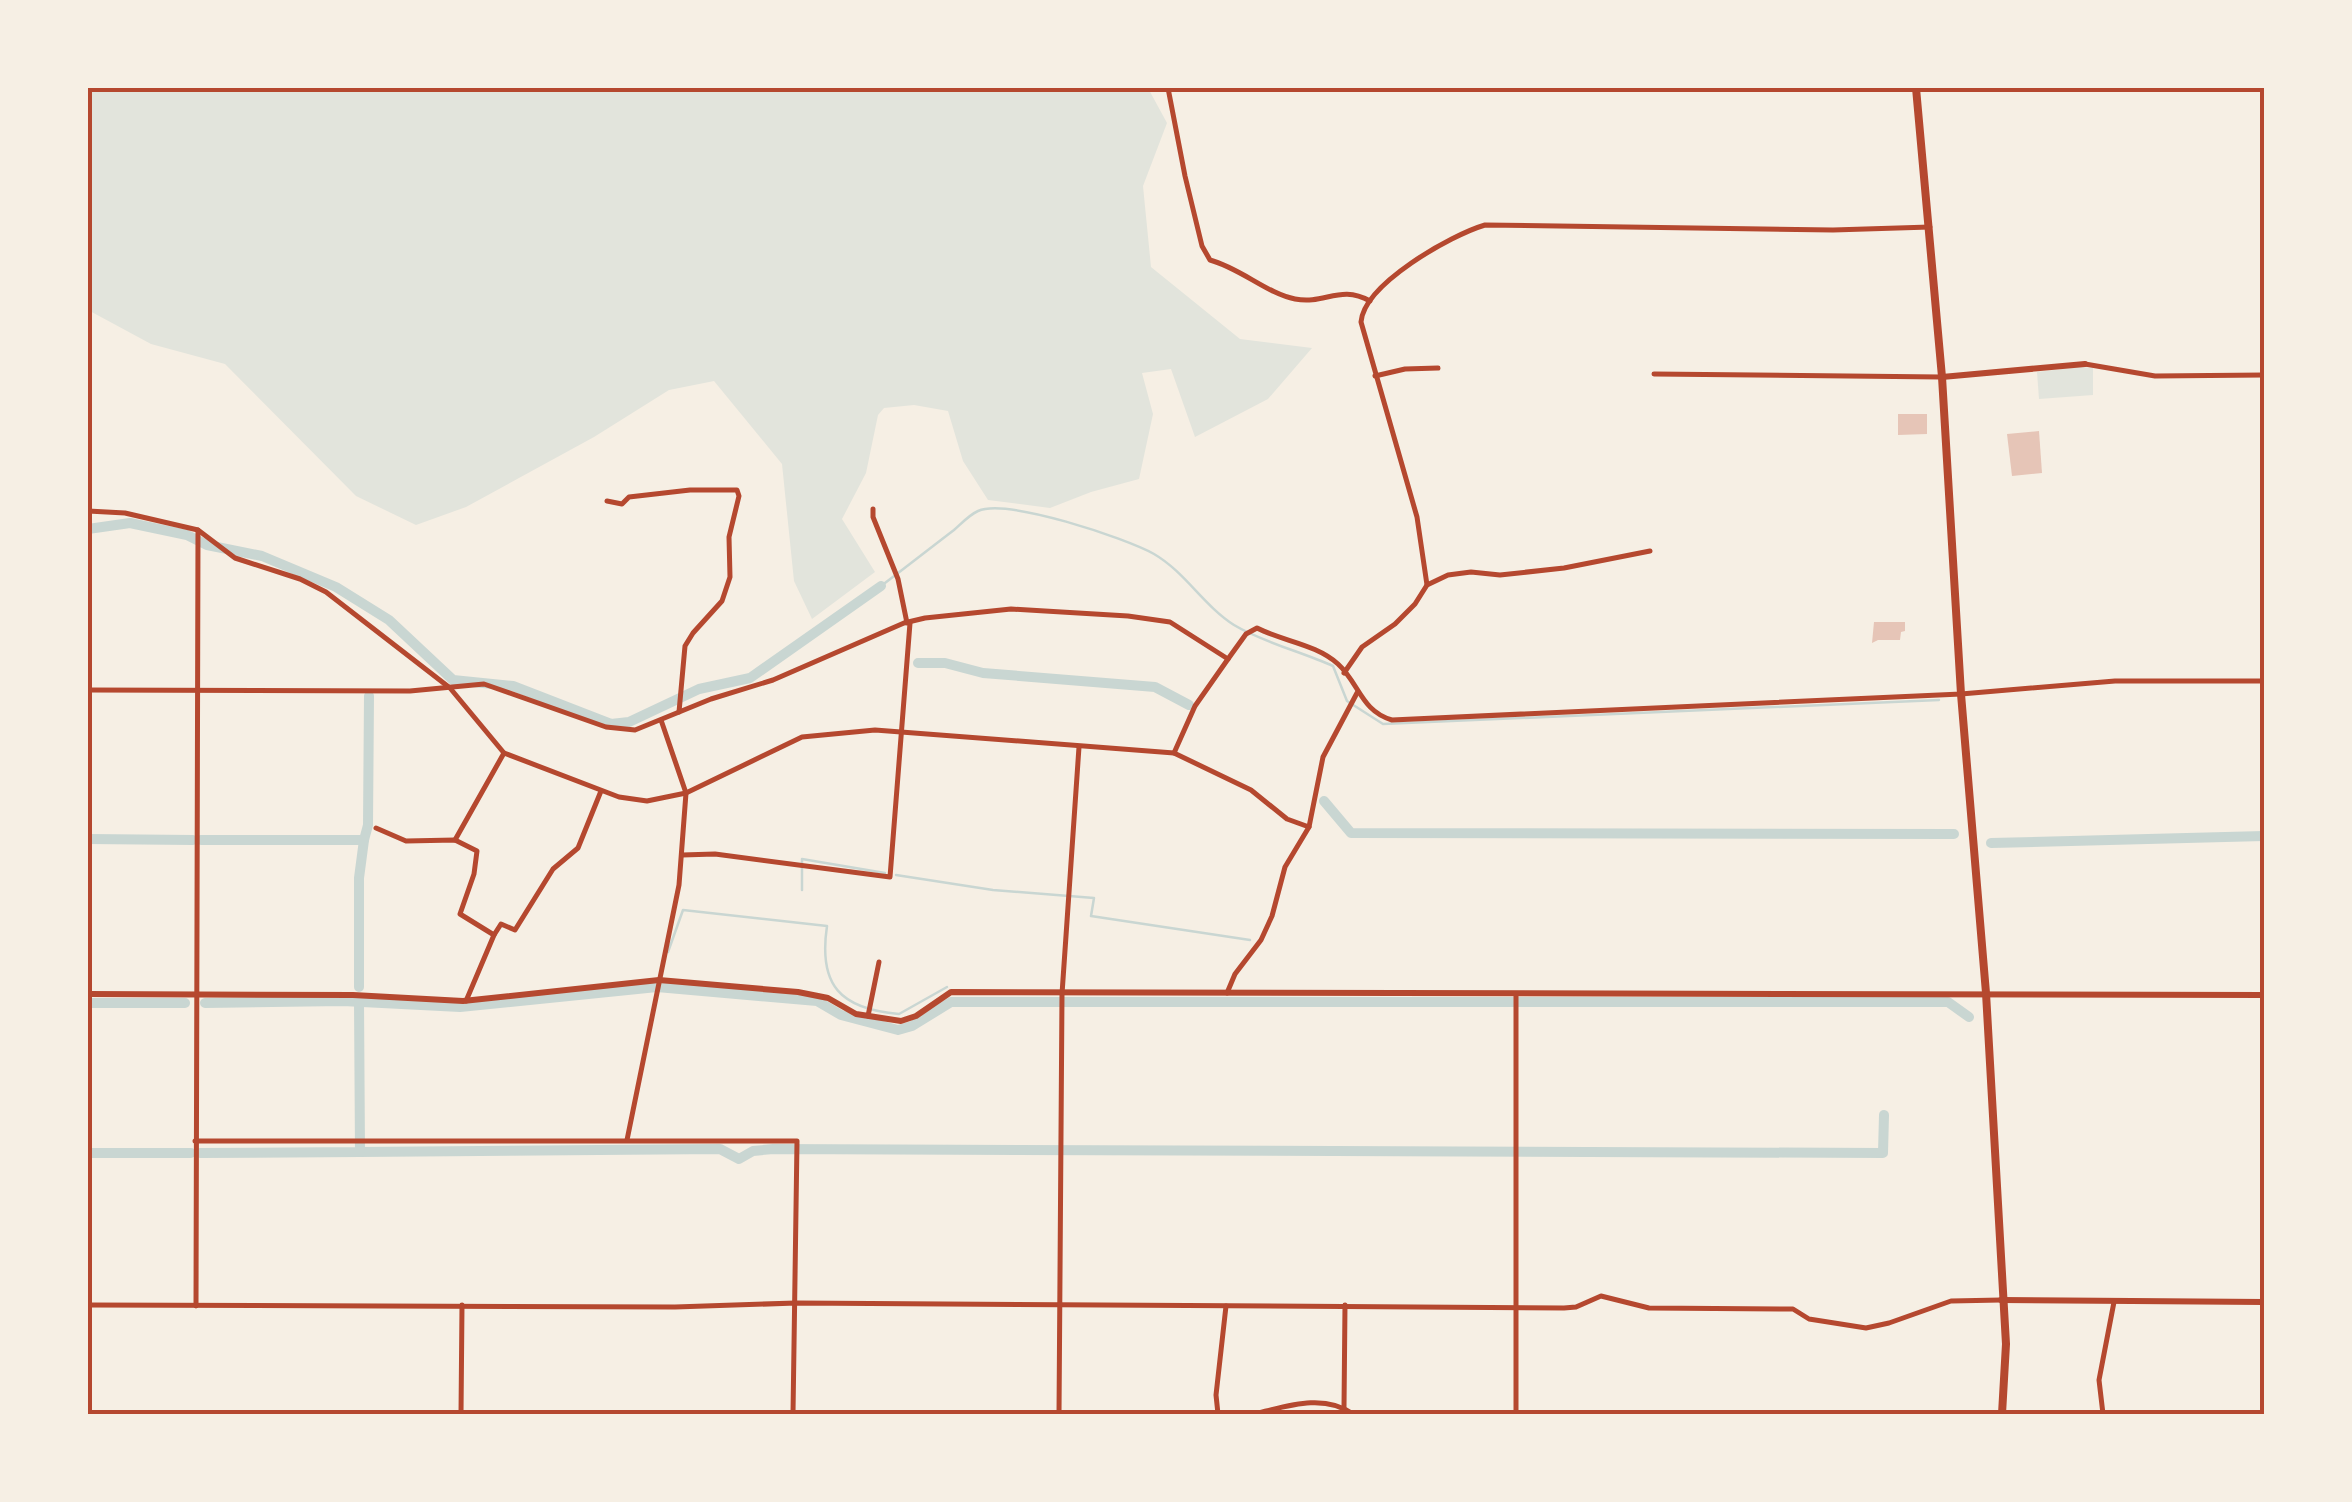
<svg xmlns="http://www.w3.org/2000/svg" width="2352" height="1502" font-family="Bitter,serif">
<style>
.green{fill:#e2e4dc}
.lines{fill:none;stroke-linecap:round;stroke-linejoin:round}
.stream{stroke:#c9d6d2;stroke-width:2.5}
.canal{stroke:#c9d6d2;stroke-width:10}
.building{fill:#e6c5b7}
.minor{stroke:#b5482f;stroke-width:5}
.tertiary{stroke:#b5482f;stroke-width:6}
.secondary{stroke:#b5482f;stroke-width:6}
.trunk{stroke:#b5482f;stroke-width:8}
.neatline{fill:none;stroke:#b5482f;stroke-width:4}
</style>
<rect width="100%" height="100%" fill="#f6efe4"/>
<!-- green -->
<g class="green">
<polygon points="88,88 1148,88 1167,123 1143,186 1151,267 1240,339 1312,348 1268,399 1195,437 1171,369 1142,373 1153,414 1139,479 1091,492 1050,508 988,500 963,461 948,411 914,405 884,408 878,415 866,473 842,519 875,572 812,619 794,581 782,464 714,381 669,390 594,437 466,507 416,525 356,496 225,364 151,344 88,310"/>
<polygon points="2079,367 2093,368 2093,395 2039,399 2037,372"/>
</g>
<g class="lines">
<!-- stream -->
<g class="stream">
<path d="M881 586C905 568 929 549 954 530 961 524 969 515 978 511 1007 498 1125 538 1154 554 1185 572 1204 606 1234 625 1262 642 1302 652 1333 666L1347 701 1383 724 1939 700"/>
<polyline points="896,875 993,890 1094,898 1091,916 1250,940"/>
<polyline points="802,890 802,859 885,873"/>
<path d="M668 952 683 910 827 926C818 986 841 1009 899 1014L947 987"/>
</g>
<!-- canal -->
<g class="canal">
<polyline points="88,529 130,523 187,535 207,545 262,556 336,587 389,620 453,680 513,686 611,724 629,722 699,689 750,678 881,586"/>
<polyline points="918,663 945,663 983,673 1155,687 1189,705"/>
<polyline points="1324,801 1351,833 1954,834"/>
<polyline points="88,839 193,840"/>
<polyline points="201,840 364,840 359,878 359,987"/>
<polyline points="364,840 368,825 369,696"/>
<polyline points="1991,843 2264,836"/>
<polyline points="88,1003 185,1003"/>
<polyline points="205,1003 343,1001 460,1007 657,987 817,1001 841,1015 898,1030 912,1026 951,1002 1948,1002 1969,1017"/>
<polyline points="360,1152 720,1149 739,1159 753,1151 773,1149 1883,1153 1884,1115"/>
<polyline points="88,1153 191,1153"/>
<polyline points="200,1153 360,1152 359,1002"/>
</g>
</g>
<!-- building -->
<g class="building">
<polygon points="1898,414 1927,414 1927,434 1898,435"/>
<polygon points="2039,431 2042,473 2012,476 2007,434"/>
<polygon points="1874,622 1905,622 1905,631 1901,632 1900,640 1878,640 1872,643"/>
</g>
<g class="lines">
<!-- minor -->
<g class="minor">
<path d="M1168 88 1185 176 1202 246 1210 260C1240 268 1268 294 1295 299 1325 305 1340 284 1370 301"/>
<polyline points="2085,364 2155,376 2264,375"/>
<polyline points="1654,374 1941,377"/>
<polyline points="1375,376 1405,369 1438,368"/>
<polyline points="607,501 622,504 629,497 690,490 737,490 739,496 729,537 730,577 722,601 693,633 685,646 679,712"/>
<polyline points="873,509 873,517 898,579 907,623"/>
<polyline points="88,511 125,513 198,530 235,558 300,579 326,592 450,688 504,753 619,797 647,801 686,793 802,737 875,730 1174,753 1251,790 1287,819 1309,827"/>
<path d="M1427 585 1417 517 1361 322C1364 284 1451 235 1485 225L1833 230 1930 227"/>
<polyline points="1344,673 1362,647 1395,624 1415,604 1427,585 1448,575 1471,572 1500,575 1564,568 1650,551"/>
<path d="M88 690 410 691 484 684 606 727 635 730 711 699 773 680 904 623 925 618 1011 609 1128 616 1170 622 1228 659 1246 634 1257 628C1282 641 1316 644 1338 664 1359 683 1361 711 1392 720L1961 694 2115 681H2264"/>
<polyline points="1174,753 1195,706 1228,659"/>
<polyline points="376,828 406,841 455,840 477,851 474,874 460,914 494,935 501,924 515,930 553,869 578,848 601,791"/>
<polyline points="455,840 504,753"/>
<polyline points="682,855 715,854 890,877 910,623"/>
<polyline points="1227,993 1235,974 1261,940 1272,916 1285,867 1309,827 1323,757 1357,693"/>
<polyline points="1516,994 1516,1414"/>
<polyline points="466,1001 494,935"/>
<polyline points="868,1016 879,962"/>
<polyline points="627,1140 679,885 686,793 661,720"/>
<polyline points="195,1141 797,1141 793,1414"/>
<polyline points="88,1305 675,1307 796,1303 1564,1308 1576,1307 1601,1296 1649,1308 1793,1309 1809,1319 1866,1328 1889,1323 1951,1301 2001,1300"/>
<polyline points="196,1306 198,530"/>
<polyline points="1344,1407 1345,1305"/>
<polyline points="461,1414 462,1305"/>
<polyline points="1059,1414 1062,994 1079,747"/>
<polyline points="1218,1414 1216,1395 1226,1306"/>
<path d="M1254 1414C1287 1406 1324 1393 1353 1414"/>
<polyline points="2103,1414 2099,1380 2114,1302"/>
</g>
<!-- tertiary -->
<g class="tertiary">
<polyline points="1942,377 2085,364"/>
<polyline points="88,994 353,995 463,1001 659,980 798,992 828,998 856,1014 901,1021 916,1016 951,992 2264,995"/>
</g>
<!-- secondary -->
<polyline class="secondary" points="2001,1300 2264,1302"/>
<!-- trunk -->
<polyline class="trunk" points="1916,88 1942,377 1961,694 1986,993 2006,1344 2002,1414"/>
</g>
<!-- border -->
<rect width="2352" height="1502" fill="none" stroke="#f6efe4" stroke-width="180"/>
<rect x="90" y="90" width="2172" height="1322" class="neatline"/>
</svg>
